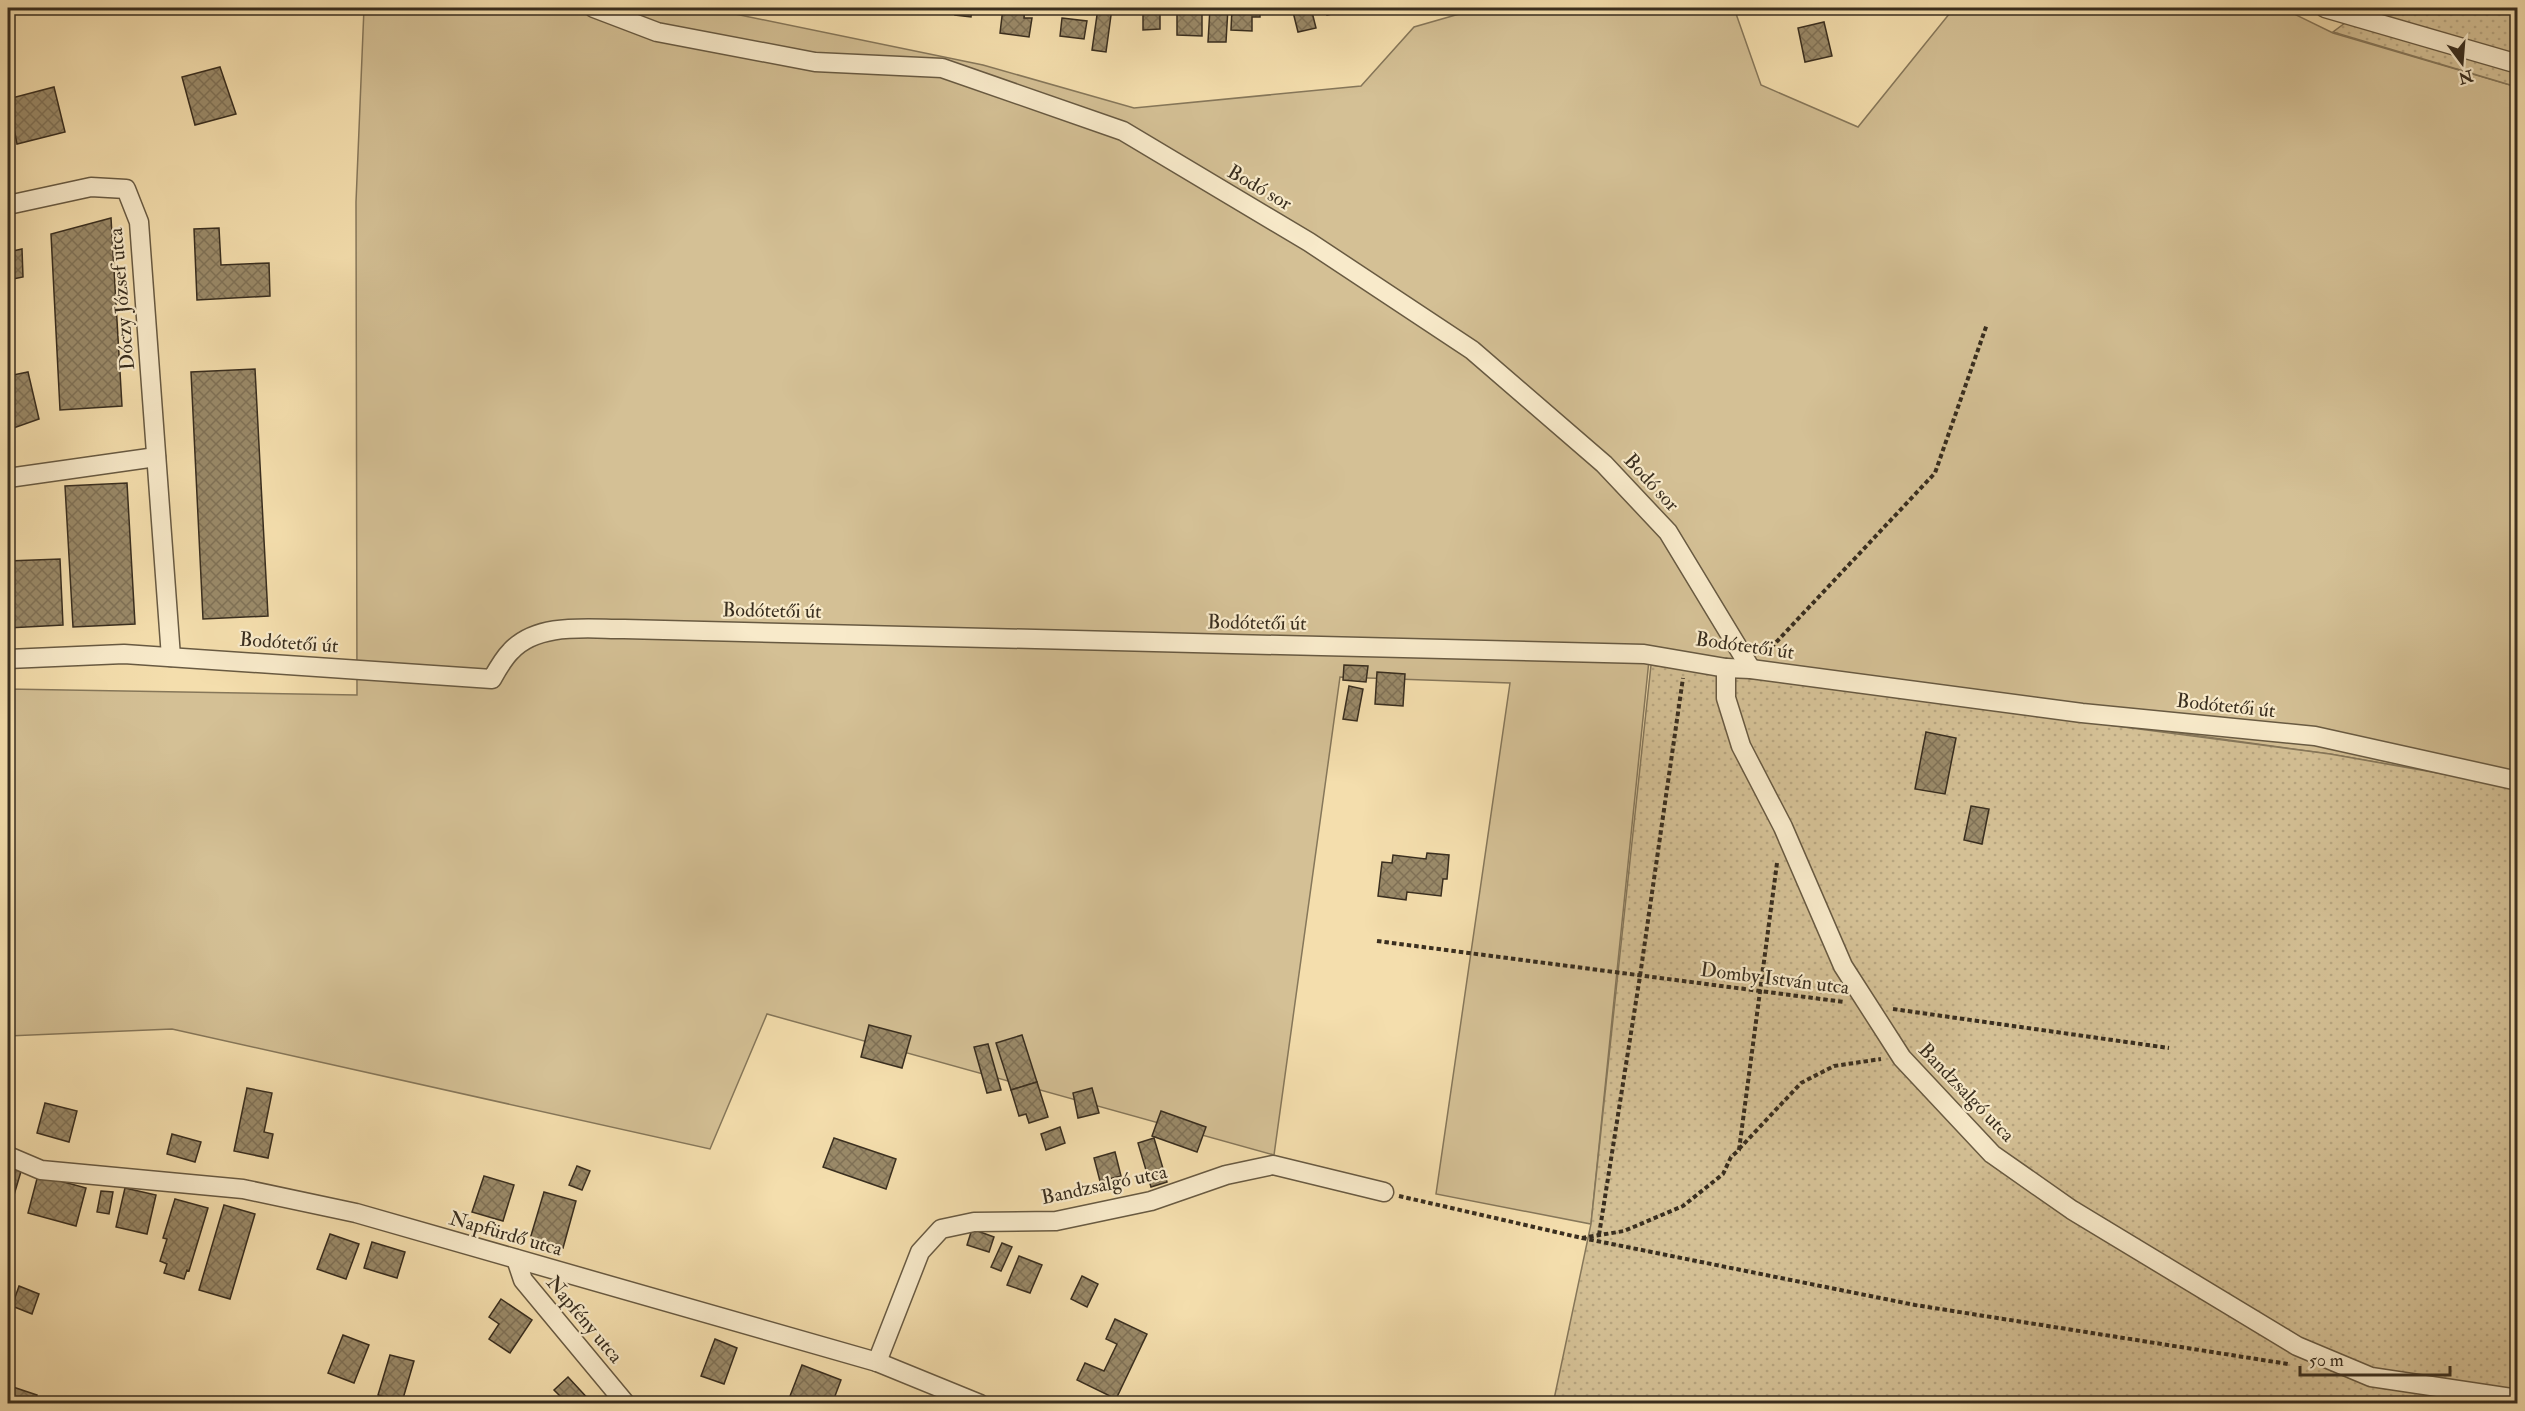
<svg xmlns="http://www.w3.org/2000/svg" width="2525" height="1411" font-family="'IM FELL Double Pica',serif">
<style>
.grass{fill:#d4c095;stroke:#86775a;stroke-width:1.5}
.garden{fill:url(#garden-dots);stroke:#86775a;stroke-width:1.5}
.building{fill:url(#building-cross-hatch);stroke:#392e1f;stroke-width:1.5}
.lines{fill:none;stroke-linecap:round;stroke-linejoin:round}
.minor-casing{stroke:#685a42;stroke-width:21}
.path{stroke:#392e1f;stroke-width:4;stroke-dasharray:4.5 3;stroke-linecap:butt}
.minor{stroke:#f8eaca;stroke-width:18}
.labels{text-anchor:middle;stroke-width:4.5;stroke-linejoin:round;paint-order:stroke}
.street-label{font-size:20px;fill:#392e1f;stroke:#f8eaca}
</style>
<defs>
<pattern id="garden-dots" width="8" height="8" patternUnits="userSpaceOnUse" patternTransform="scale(1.5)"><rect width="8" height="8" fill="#d4c095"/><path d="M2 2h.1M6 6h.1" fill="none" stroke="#b7a580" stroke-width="1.8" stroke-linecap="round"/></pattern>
<pattern id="building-cross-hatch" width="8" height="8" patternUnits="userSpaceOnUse" patternTransform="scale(1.5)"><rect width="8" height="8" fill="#9a8a69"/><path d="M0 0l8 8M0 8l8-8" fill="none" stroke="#7f7156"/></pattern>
</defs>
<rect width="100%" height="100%" fill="#f4dead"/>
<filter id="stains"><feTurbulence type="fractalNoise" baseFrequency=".00333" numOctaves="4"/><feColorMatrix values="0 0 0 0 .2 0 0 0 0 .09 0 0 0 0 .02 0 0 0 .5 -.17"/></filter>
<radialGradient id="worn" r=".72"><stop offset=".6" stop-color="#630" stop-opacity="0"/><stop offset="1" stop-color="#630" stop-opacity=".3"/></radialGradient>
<!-- grass -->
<polygon class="grass" points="364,8 706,8 983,65 1134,108 1361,86 1414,27 1480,8 1734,8 1761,85 1858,127 1954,8 2282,8 2333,33 2517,87 2517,787 2330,754 1649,660 1591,1224 1436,1194 1510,683 1340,677 1274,1155 767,1014 710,1149 172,1029 8,1036 8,689 357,695 356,202"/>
<!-- garden -->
<g class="garden">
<polygon points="2365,8 2517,8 2517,87 2333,32"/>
<polygon points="1651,665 2330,754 2517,787 2517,1403 1553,1404 1591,1224"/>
</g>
<!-- building -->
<g class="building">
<polygon points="956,8 972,8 971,17 955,15"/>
<polygon points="1003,8 1025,8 1024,18 1032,18 1029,37 1000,33"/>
<polygon points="1098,8 1112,8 1106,52 1092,50"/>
<polygon points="1177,8 1202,8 1202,36 1177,35"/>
<polygon points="1210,8 1228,8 1226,42 1208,42"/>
<polygon points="1232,8 1260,8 1260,17 1252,17 1252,31 1231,30"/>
<polygon points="1292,8 1311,8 1316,28 1298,32"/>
<polygon points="1325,8 1352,8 1353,9 1327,15"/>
<polygon points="1143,10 1160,10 1160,29 1143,30"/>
<polygon points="1062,18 1087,21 1084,39 1060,36"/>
<polygon points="1824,22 1832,56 1805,62 1798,28"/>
<polygon points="220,67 236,114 195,125 182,77"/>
<polygon points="54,87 65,132 17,144 8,99"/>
<polygon points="111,218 122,406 60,410 51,234"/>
<polygon points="219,228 221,265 269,263 270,296 197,300 194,229"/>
<polygon points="22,249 23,277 8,280 8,252"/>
<polygon points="255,369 268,616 203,619 191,372"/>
<polygon points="28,372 39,419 8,430 8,376"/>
<polygon points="127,483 135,624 73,627 65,486"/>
<polygon points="60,559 63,625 8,628 8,561"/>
<polygon points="1344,665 1368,666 1366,682 1343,680"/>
<polygon points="1377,672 1405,674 1403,706 1375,704"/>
<polygon points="1349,686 1363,689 1357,721 1343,719"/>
<polygon points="1926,732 1956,738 1945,794 1915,789"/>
<polygon points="1971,806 1989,809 1982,844 1964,840"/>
<polygon points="1427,853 1449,855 1447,879 1443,879 1441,896 1407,892 1406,900 1378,896 1382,862 1392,863 1393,855 1426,859"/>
<polygon points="869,1025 911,1036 902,1068 861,1057"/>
<polygon points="1022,1035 1037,1082 1011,1090 996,1043"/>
<polygon points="988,1044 1001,1090 987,1093 974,1047"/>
<polygon points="1037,1082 1048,1117 1029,1123 1026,1114 1019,1116 1011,1090"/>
<polygon points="247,1088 272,1093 264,1132 273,1134 268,1158 234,1151"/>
<polygon points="1092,1088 1099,1113 1078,1118 1073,1093"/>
<polygon points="45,1103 77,1111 69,1142 37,1133"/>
<polygon points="1161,1111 1206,1127 1197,1152 1152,1136"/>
<polygon points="1060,1127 1065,1143 1046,1150 1041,1134"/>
<polygon points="172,1134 201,1142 195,1162 167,1154"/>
<polygon points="834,1138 896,1159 886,1189 823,1167"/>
<polygon points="1154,1138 1167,1182 1151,1187 1138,1143"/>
<polygon points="1115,1152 1121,1176 1100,1181 1094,1158"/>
<polygon points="8,1164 22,1168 11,1205 8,1204"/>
<polygon points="577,1166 590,1171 582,1190 569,1185"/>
<polygon points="38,1175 86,1188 76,1226 28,1213"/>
<polygon points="484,1176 514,1185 503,1221 472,1212"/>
<polygon points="125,1188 156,1195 147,1234 116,1227"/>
<polygon points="101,1191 113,1192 109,1214 97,1212"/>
<polygon points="544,1192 576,1201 563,1248 530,1239"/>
<polygon points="175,1199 208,1208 189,1271 187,1270 184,1279 164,1273 167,1264 160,1261 167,1239 163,1238"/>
<polygon points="224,1205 255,1214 230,1299 199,1290"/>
<polygon points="972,1229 994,1237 989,1252 967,1245"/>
<polygon points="330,1234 359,1244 346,1279 317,1269"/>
<polygon points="372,1242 405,1252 397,1278 364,1268"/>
<polygon points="1002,1243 1012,1247 1001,1271 991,1267"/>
<polygon points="1019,1256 1042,1265 1030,1293 1007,1285"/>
<polygon points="1082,1276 1098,1284 1087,1307 1071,1299"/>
<polygon points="19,1286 39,1294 32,1314 12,1306"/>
<polygon points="501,1299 532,1320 510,1353 489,1339 499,1324 489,1317"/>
<polygon points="1115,1319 1147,1334 1116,1399 1077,1380 1085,1363 1104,1371 1117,1344 1106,1339"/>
<polygon points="343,1335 369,1345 354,1383 328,1373"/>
<polygon points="715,1339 737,1348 724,1384 701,1376"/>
<polygon points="390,1355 414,1361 402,1402 378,1395"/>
<polygon points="802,1365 841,1380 832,1404 809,1404 790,1396"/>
<polygon points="568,1377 592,1403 591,1404 555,1404 561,1397 554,1390"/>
<polygon points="10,1386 37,1395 34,1404 8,1401"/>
</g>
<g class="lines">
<defs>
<g id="minor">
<polyline points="594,8 657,32 815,62 942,68 1123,131 1309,242 1472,350 1604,464 1668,532 1751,669"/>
<polyline points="2325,8 2518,64"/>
<polyline points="8,205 91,187 126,189 139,222 171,657"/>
<polyline points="8,478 156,457"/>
<path d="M8 659 124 654 492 679C497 670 503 659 511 651 538 622 587 629 624 629L1644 654 1726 668 1751 669 2082 713 2315 736 2518 781"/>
<polyline points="1726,668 1726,698 1741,746 1783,827 1843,966 1902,1058 1992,1154 2072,1210 2297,1346 2371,1377 2518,1399"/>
<polyline points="8,1156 41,1170 243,1189 356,1213 877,1362 980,1404"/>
<polyline points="516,1259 523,1280 626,1404"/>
<polyline points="877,1362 920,1252 941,1229 974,1222 1056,1221 1151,1201 1226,1175 1273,1165 1384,1192"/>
</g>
</defs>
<!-- minor casing -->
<use href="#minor" class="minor-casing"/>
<!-- path -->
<g class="path">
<polyline points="1766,653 1935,473 1987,324"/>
<polyline points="1377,941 1844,1002"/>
<polyline points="1893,1009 2169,1048"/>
<polyline points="1739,1149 1801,1083 1834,1066 1881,1059"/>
<polyline points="1399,1196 1582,1238 1624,1231 1683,1206 1723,1174 1731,1157 1739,1150 1777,863"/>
<polyline points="1599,1235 1640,976 1683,678"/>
<polyline points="1582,1238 1915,1305 2288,1364"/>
</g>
<!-- minor -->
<use href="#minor" class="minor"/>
</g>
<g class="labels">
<!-- street labels -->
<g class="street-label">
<text transform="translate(1260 187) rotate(30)" y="7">Bodó sor</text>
<text transform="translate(121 299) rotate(-95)" y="7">Dóczy József utca</text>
<text transform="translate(1652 482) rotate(47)" y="7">Bodó sor</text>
<text transform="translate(772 610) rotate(1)" y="7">Bodótetői út</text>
<text transform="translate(1257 622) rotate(1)" y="7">Bodótetői út</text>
<text transform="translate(289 642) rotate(4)" y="7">Bodótetői út</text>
<text transform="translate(1745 645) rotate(8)" y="7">Bodótetői út</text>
<text transform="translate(2226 705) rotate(6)" y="7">Bodótetői út</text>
<text transform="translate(1775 978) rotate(7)" y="7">Domby István utca</text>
<text transform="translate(1967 1092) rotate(46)" y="7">Bandzsalgó utca</text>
<text transform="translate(1104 1184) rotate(-12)" y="7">Bandzsalgó utca</text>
<text transform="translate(506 1233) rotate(16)" y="7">Napfürdő utca</text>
<text transform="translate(585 1319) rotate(50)" y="7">Napfény utca</text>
</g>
</g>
<!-- margin -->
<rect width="2525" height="1411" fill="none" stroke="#f4dead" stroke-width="30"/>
<rect x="9" y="9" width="2507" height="1393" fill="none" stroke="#392e1f" stroke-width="3"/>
<rect x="15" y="15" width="2495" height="1381" fill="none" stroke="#392e1f" stroke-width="1.5"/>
<!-- north arrow -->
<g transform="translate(2462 63) rotate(164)" stroke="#f8eaca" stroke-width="4.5" paint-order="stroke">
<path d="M0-4.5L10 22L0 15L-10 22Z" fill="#392e1f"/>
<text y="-9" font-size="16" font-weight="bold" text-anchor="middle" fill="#392e1f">N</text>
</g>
<!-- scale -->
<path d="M2300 1366v9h150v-9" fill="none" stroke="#392e1f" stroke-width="3"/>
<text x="2309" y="1366" font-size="18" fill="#392e1f" stroke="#f8eaca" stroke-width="4.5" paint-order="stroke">50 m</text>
<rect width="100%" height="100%" filter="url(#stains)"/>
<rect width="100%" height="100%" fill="url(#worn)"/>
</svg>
